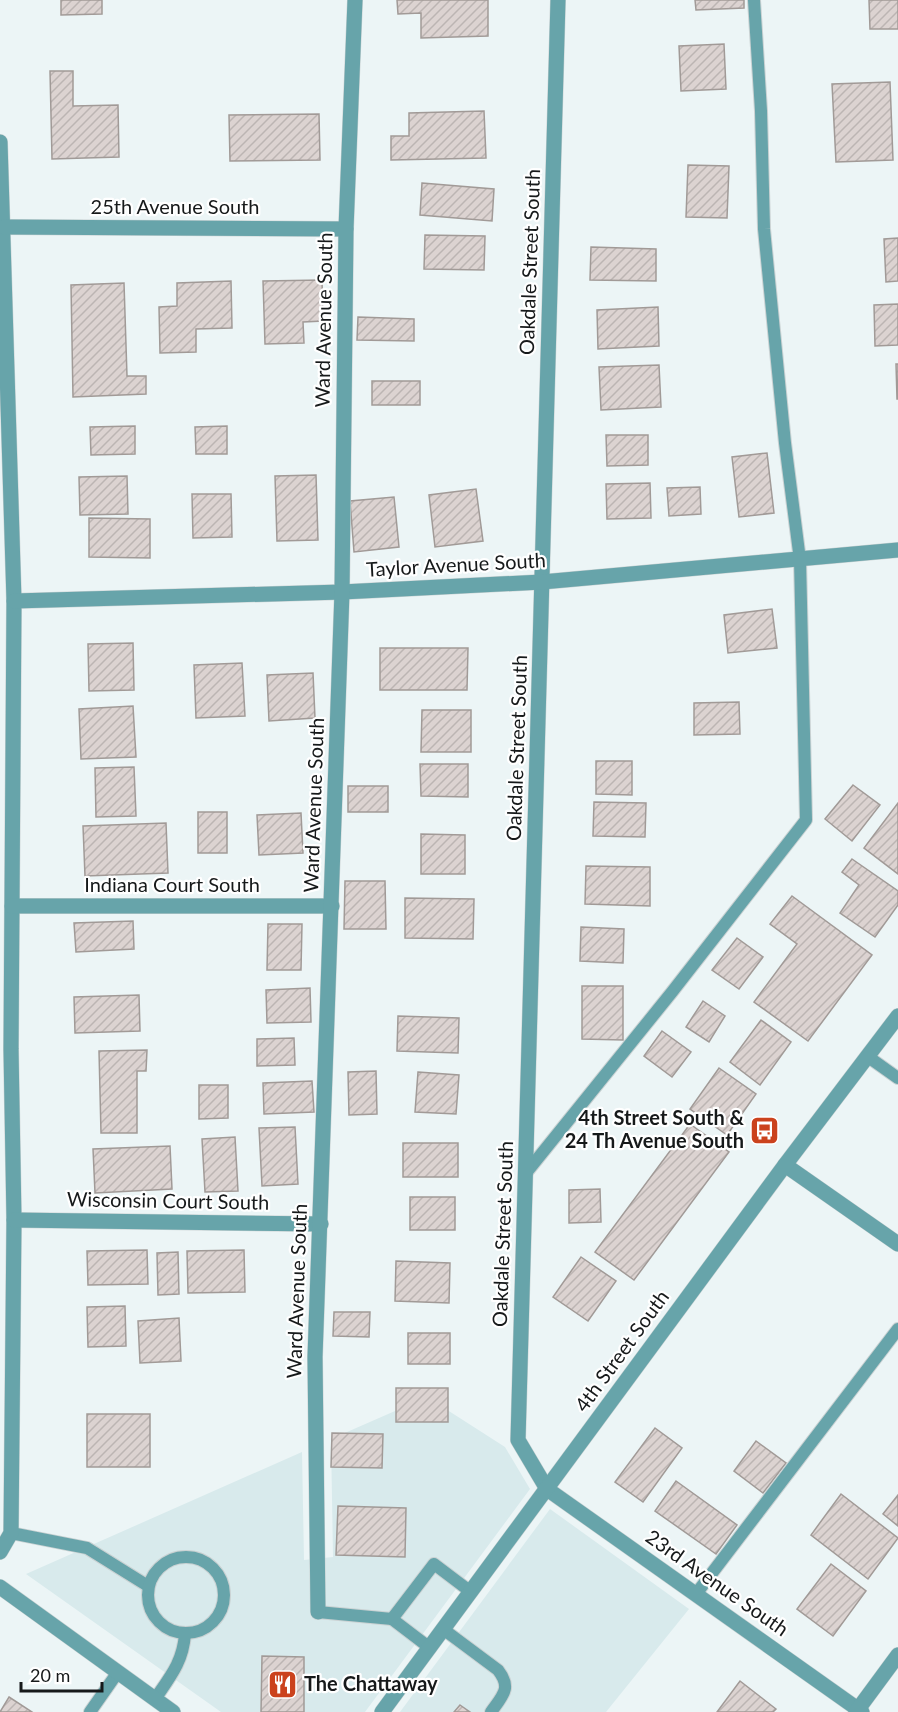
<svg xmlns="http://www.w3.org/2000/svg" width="898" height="1712" font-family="Lato,sans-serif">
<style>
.built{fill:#d8eaec}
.building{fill:url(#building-hatch);stroke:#a19a97;stroke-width:1.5}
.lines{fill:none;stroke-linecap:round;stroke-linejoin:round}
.service-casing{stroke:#cad2d3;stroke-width:14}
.minor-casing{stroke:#cad2d3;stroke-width:16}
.tertiary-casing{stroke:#cad2d3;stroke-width:16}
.service{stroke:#67a4aa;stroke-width:12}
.minor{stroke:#67a4aa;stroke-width:15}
.tertiary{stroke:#67a4aa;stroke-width:15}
.labels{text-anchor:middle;stroke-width:4.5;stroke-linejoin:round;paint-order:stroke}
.street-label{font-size:20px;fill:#16191a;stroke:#fff}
.poi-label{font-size:20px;font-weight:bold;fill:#16191a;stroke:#fff;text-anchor:end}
</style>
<defs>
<pattern id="building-hatch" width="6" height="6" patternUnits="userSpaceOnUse" patternTransform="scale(1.5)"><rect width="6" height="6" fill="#dcd3d1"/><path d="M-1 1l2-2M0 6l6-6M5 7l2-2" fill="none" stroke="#bcb5b3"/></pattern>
</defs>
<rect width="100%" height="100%" fill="#ecf5f6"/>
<!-- built -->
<g class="built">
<polygon points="427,1397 505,1447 530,1489 365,1712 221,1712 26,1574 302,1452 304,1560 333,1557 331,1439"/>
<polygon points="550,1509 689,1609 606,1712 400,1712"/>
</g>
<!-- building -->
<g class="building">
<polygon points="61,0 102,0 102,14 61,15"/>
<polygon points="397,0 488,0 488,36 421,38 421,13 398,14"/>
<polygon points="695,0 744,0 744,8 696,10"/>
<polygon points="869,0 898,0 898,29 870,29"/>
<polygon points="724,44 726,89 681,91 679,46"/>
<polygon points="50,71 73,71 73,106 118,105 119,157 52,159"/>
<polygon points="890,82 893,160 836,162 832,84"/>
<polygon points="484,111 486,158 391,160 391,136 409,136 409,113"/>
<polygon points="319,114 320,160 230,161 229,115"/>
<polygon points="688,165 729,166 727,218 686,217"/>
<polygon points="422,183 494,189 492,221 420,215"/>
<polygon points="425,235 485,236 484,270 424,269"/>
<polygon points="898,238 898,281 886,282 884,239"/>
<polygon points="591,247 656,249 656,281 590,280"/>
<polygon points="322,280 323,321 303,322 304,343 265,344 263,281"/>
<polygon points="231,281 232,328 196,329 196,352 160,353 159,307 177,306 177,283"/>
<polygon points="124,283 127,376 146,376 146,394 73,397 71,285"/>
<polygon points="898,304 898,345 875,346 874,305"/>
<polygon points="658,307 659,346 598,349 597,310"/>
<polygon points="358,317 414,319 414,341 357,340"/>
<polygon points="896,364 898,364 898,399 897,399"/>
<polygon points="659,365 661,407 601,410 599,367"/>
<rect x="372" y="381" width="48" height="24"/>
<polygon points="135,426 135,454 91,455 90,427"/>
<polygon points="227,426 227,454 196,454 195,427"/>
<polygon points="606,435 648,435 648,465 607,466"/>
<polygon points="767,453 774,513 739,517 732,457"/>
<polygon points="316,475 318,540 277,541 275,476"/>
<polygon points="127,476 128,514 80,515 79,477"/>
<polygon points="650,483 651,518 607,519 606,484"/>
<polygon points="700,487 701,514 669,516 667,488"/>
<polygon points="476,489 483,541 435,547 429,495"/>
<polygon points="192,494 231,494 232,537 193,538"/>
<polygon points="394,497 399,547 354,552 350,501"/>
<polygon points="89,518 150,519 150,558 89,557"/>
<polygon points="772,609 777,648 728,653 724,615"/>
<polygon points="133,643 134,690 89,691 88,644"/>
<polygon points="380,648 468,648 467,690 380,690"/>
<polygon points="242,663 245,716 196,718 194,665"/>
<polygon points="313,673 315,718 269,721 267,675"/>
<polygon points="739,702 740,734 694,735 694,703"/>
<polygon points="133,706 136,757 81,759 79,709"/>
<polygon points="422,710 471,710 471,752 421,752"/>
<polygon points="596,761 632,761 632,795 596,794"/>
<polygon points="420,764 468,764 468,797 421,796"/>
<polygon points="134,767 136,816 96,817 95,768"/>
<polygon points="853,785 880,805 852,841 825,819"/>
<rect x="348" y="786" width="40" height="26"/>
<polygon points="594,802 646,803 645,837 593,836"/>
<polygon points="898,803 898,874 864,848"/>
<rect x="198" y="812" width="29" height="41"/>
<polygon points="301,813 303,853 259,855 257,815"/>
<polygon points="166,823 168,873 85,876 83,826"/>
<polygon points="421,834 465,835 465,874 421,874"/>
<polygon points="852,859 898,891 898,905 875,937 840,913 859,885 842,872"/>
<polygon points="586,866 650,867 650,906 585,904"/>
<polygon points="345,881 385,881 386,929 344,929"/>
<polygon points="792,896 872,955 808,1041 754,1002 797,944 770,924"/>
<polygon points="405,898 474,899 473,939 405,938"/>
<polygon points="133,921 134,949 76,952 74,923"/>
<polygon points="268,924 302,924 301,970 267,970"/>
<polygon points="581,927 624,929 623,963 580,961"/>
<polygon points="737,938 763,957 739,989 712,970"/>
<polygon points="582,986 623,986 623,1040 582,1039"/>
<polygon points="310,988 311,1022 267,1023 266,990"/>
<polygon points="139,995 140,1031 75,1033 74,997"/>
<polygon points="703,1001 725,1016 709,1042 686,1027"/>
<polygon points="398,1016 459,1018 458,1053 397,1051"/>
<polygon points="761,1020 791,1042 760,1085 730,1062"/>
<polygon points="662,1031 691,1052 672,1077 644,1056"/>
<polygon points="294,1038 295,1065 257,1066 257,1039"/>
<polygon points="147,1050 146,1071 137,1071 137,1133 101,1133 99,1051"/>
<polygon points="719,1068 756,1094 727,1135 690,1109"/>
<polygon points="376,1071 377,1114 349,1115 348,1072"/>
<polygon points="418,1072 459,1075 456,1114 415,1112"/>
<polygon points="312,1081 314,1112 264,1114 263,1083"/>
<polygon points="199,1085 228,1085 228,1118 199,1119"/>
<polygon points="690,1124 729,1152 634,1280 595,1252"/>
<polygon points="295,1127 298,1184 262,1186 259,1128"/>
<polygon points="235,1137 238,1191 205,1192 202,1139"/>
<rect x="403" y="1143" width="55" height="34"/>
<polygon points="170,1146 172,1189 95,1193 93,1149"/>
<polygon points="600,1189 601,1222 569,1223 569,1190"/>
<rect x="410" y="1197" width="45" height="33"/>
<polygon points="147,1250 148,1284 88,1285 87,1251"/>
<polygon points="244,1250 245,1292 188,1293 187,1251"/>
<polygon points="178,1252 179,1294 158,1295 157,1253"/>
<polygon points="581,1257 616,1281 588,1321 553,1297"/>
<polygon points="396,1261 450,1263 449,1303 395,1301"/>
<polygon points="125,1306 126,1346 88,1347 87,1307"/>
<polygon points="334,1312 370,1312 369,1337 333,1336"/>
<polygon points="179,1318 181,1361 140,1363 138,1321"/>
<rect x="408" y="1333" width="42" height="31"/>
<rect x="396" y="1388" width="52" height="34"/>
<rect x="87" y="1414" width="63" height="53"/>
<polygon points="655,1428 682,1448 643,1502 615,1482"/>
<polygon points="332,1433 383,1434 382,1468 331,1467"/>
<polygon points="756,1441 786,1463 763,1493 734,1471"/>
<polygon points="676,1481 737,1525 716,1554 655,1511"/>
<polygon points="841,1494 898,1538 868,1579 811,1535"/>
<polygon points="898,1495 898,1526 883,1514"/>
<polygon points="338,1506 406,1508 405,1557 336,1555"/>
<polygon points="831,1564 866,1591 833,1636 797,1609"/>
<polygon points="262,1656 304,1657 304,1712 261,1712"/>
<polygon points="740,1681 776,1709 773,1712 717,1712"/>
<polygon points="9,1697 32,1712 0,1712"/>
<polygon points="460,1705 470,1712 454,1712"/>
</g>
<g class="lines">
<defs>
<g id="service">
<polyline points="867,1056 898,1078"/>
<polyline points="526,1173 672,992 806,820 800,560 785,443 764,229 761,111 754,0"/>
<polyline points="11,1533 87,1548 148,1586"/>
<circle cx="186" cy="1595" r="38"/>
<polyline points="696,1594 898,1329"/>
<polyline points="318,1612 392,1619"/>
<path d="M443 1629 498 1670C512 1688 503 1695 491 1712"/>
<polyline points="430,1648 392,1619 434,1564 471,1592"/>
<path d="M155 1699C170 1677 183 1662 185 1634"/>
<polyline points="90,1712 118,1672"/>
</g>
<g id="minor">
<polyline points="558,0 518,1440 547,1489 862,1712"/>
<polyline points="0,142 14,601 11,1049 14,1220 11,1533 0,1552"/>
<polyline points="4,227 346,229"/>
<polyline points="14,601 342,592 542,582 898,550"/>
<polyline points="12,906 332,906"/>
<polyline points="785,1165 898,1244"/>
<polyline points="14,1220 321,1224"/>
<polyline points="318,1612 315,1357 342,592 346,229 355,0"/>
<polyline points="856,1712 898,1655"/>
</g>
<g id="tertiary">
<polyline points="0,1587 173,1712"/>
<polyline points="382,1712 785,1165 898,1016"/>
</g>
</defs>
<!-- service casing -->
<use href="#service" class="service-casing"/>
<!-- minor casing -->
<use href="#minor" class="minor-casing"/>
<!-- tertiary casing -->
<use href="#tertiary" class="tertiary-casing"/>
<!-- service -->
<use href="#service" class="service"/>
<!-- minor -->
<use href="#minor" class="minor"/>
<!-- tertiary -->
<use href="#tertiary" class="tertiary"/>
</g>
<!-- icons -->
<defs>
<symbol id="bus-square" viewBox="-11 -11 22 22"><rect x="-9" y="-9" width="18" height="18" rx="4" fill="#cb421d" stroke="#fff"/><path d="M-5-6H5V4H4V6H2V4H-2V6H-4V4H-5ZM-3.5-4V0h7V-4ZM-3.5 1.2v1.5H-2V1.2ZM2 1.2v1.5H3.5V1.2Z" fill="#fff"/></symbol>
<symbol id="restaurant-square" viewBox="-11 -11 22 22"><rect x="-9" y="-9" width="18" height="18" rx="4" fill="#cb421d" stroke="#fff"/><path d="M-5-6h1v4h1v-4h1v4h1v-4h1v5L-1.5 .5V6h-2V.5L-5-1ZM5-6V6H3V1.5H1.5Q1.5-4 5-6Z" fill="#fff"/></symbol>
</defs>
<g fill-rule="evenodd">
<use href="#bus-square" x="748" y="1114" width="33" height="33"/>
<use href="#restaurant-square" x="266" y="1668" width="33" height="33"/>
</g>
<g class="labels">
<!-- street labels -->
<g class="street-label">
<text x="175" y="214">25th Avenue South</text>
<text transform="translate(530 262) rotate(-88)" y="7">Oakdale Street South</text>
<text transform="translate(324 320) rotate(-89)" y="7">Ward Avenue South</text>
<text transform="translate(456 565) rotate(-3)" y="7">Taylor Avenue South</text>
<text transform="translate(517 748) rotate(-88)" y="7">Oakdale Street South</text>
<text transform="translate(314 805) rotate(-88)" y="7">Ward Avenue South</text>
<text x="172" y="892">Indiana Court South</text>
<text transform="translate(168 1201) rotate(1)" y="7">Wisconsin Court South</text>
<text transform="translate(503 1234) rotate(-88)" y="7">Oakdale Street South</text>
<text transform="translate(297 1291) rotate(-88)" y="7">Ward Avenue South</text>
<text transform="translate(622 1351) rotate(-54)" y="7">4th Street South</text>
<text transform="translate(717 1583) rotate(35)" y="7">23rd Avenue South</text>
</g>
<!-- poi labels -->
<g class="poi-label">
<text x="744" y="1125">4th Street South &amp;<tspan x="744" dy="23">24 Th Avenue South</tspan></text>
<text x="304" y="1691" text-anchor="start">The Chattaway</text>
</g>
</g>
<!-- scale -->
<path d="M21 1682v9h81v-9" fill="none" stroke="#16191a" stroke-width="3"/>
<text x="30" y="1682" font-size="18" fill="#16191a" stroke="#ffffff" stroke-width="4.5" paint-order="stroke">20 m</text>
</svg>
